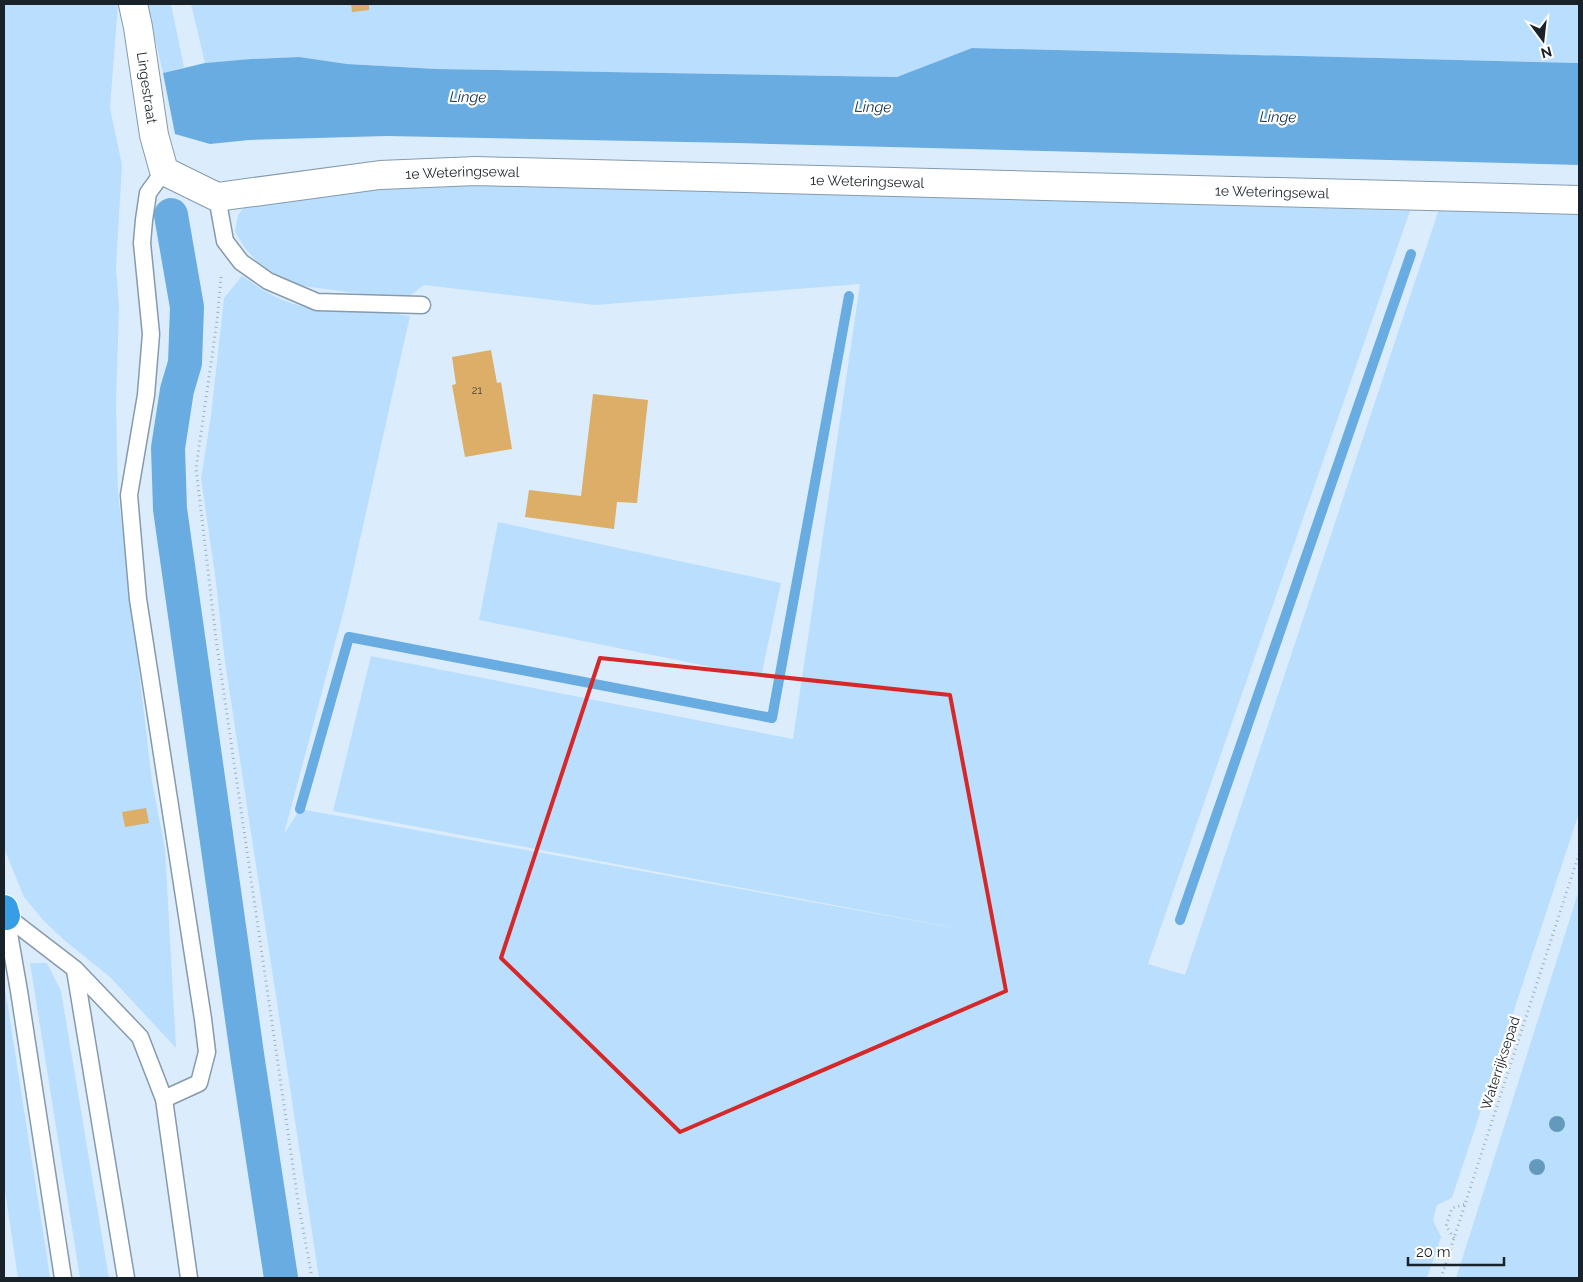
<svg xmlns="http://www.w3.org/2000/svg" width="1583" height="1282" font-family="Raleway,sans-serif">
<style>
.green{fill:#badefd}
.water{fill:#69ace1}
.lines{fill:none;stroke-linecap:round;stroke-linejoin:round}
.stream{stroke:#69ace1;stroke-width:10}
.canal{stroke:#69ace1;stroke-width:34}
.building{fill:#dcae67}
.service-casing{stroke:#859aac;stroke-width:19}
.tertiary-casing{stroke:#859aac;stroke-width:30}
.motorway-casing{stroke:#fff;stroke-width:30}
.path{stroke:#a0afbc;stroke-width:3;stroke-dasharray:1 4;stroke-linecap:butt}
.service{stroke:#fff;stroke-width:16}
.tertiary{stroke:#fff;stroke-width:28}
.motorway{stroke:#379de5;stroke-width:28}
.tree{fill:#639abc}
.marked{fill:none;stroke:#d62828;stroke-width:4;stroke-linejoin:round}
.labels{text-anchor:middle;stroke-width:4.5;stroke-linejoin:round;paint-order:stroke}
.number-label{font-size:11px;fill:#4a4538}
.street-label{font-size:14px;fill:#1a2229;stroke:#fff}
.water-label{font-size:15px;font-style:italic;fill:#112e44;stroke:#fff}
</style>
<rect width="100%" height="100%" fill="#dbedfd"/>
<!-- green -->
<g class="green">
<polygon points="4,4 118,4 110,108 122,165 116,268 119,307 116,404 118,493 152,781 165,849 176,1048 110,977 64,940 43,920 24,897 4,848"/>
<polygon points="147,4 171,4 184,67 163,73"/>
<polygon points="191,4 1579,4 1579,63 972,48 897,77 436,69 347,64 299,57 251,59 205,63"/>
<path d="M397 184 562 186 1410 211 1148 964 1185 975 1439 209 1579 212V813L1452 1198 1437 1205 1433 1220 1441 1237 1427 1278H319L225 662 215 574 201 479 211 416 224 298 242 276C255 285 268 294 283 300 305 310 332 309 356 310 374 311 392 313 410 316L346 602 284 834 300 809 988 934 333 811 371 656 793 739 860 284 595 305 424 285 411 295 363 294 303 286 279 277 259 264 245 248 235 232 238 215 249 201Z"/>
<polygon points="498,522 781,583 761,677 479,620"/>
<polygon points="1579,890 1579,1278 1456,1278 1472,1228"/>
<polygon points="30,963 47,963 61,991 109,1278 80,1278"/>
<polygon points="4,982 47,1257 50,1278 18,1278 4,1184"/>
</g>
<!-- water -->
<polygon class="water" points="972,48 1579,63 1579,165 737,143 387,136 249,140 210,144 175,134 163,73 205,63 251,59 299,57 347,64 436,69 897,77"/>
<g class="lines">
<!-- stream -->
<g class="stream">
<polyline points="300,809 349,637 772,718 849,296"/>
<polyline points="1180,920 1411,254"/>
</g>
<!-- canal -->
<polyline class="canal" points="171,215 187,307 185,363 177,390 168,448 170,509 248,1061 281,1278"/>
</g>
<!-- building -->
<g class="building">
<polygon points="351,4 369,4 369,10 352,12"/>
<polygon points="491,350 497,383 501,382 512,449 465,457 452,385 456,384 452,357"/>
<polygon points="593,394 648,400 637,503 617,502 614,529 525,517 529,490 581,496"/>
<polygon points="146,808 149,823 125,827 122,812"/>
</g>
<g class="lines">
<defs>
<g id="service">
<polyline points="217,197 225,241 241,262 268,281 317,302 422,305"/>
<polyline points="6,916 75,969 140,1037 164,1099 189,1278"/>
<polyline points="6,916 19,991 63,1278"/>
<polyline points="75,970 126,1278"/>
<polyline points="164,1099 199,1083 207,1052 203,1019 138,599 129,495 146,395 151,334 142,243 144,220 148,193 164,171"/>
</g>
<g id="tertiary">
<path id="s1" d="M133 4 138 27 154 135 164 171 217 197 380 175 476 171 1579 200"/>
</g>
<polyline id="motorway" points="4,909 6,916"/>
</defs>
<!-- service casing -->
<use href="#service" class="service-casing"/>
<!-- tertiary casing -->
<use href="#tertiary" class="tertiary-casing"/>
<!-- motorway casing -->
<use href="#motorway" class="motorway-casing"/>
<!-- path -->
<g class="path">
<polyline points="221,277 217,321 196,468 216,639 298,1201 312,1278"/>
<polyline points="1454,1238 1446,1226 1452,1208 1466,1204 1465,1206"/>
<polyline points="1441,1278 1579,854"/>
</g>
<!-- service -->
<use href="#service" class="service"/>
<!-- tertiary -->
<use href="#tertiary" class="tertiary"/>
<!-- motorway -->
<use href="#motorway" class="motorway"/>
</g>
<!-- trees -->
<g class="tree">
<circle cx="1557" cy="1124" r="8"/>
<circle cx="1537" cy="1167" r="8"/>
</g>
<!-- marked area -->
<path class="marked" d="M600 658 950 695 1006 991 680 1132 501 958Z"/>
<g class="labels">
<!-- number labels -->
<g class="number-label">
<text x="477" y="394">21</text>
</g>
<!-- street labels -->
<g class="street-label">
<text dy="5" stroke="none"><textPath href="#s1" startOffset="85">Lingestraat</textPath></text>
<text dy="5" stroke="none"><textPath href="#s1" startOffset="476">1e Weteringsewal</textPath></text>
<text dy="5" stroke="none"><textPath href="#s1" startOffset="881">1e Weteringsewal</textPath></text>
<text dy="5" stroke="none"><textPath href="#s1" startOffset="1286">1e Weteringsewal</textPath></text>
<text transform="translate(1500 1063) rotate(-72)" y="5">Waterrijksepad</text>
</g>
<!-- water labels -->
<g class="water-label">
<text transform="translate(468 97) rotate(1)" y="5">Linge</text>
<text transform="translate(873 107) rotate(1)" y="5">Linge</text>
<text transform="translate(1278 117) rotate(1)" y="5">Linge</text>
</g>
</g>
<!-- border -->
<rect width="1583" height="1282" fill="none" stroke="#1a2229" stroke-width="10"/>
<!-- north arrow -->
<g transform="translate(1543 40) rotate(165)" stroke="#ffffff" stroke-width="4" paint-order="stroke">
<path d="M0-4L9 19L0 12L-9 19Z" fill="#1a2229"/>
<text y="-8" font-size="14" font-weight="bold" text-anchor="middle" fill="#1a2229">N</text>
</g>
<!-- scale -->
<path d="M1408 1257v8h96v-8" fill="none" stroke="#1a2229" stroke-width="2.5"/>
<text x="1416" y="1257" font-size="15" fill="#1a2229" stroke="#ffffff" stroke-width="4" paint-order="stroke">20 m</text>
</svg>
